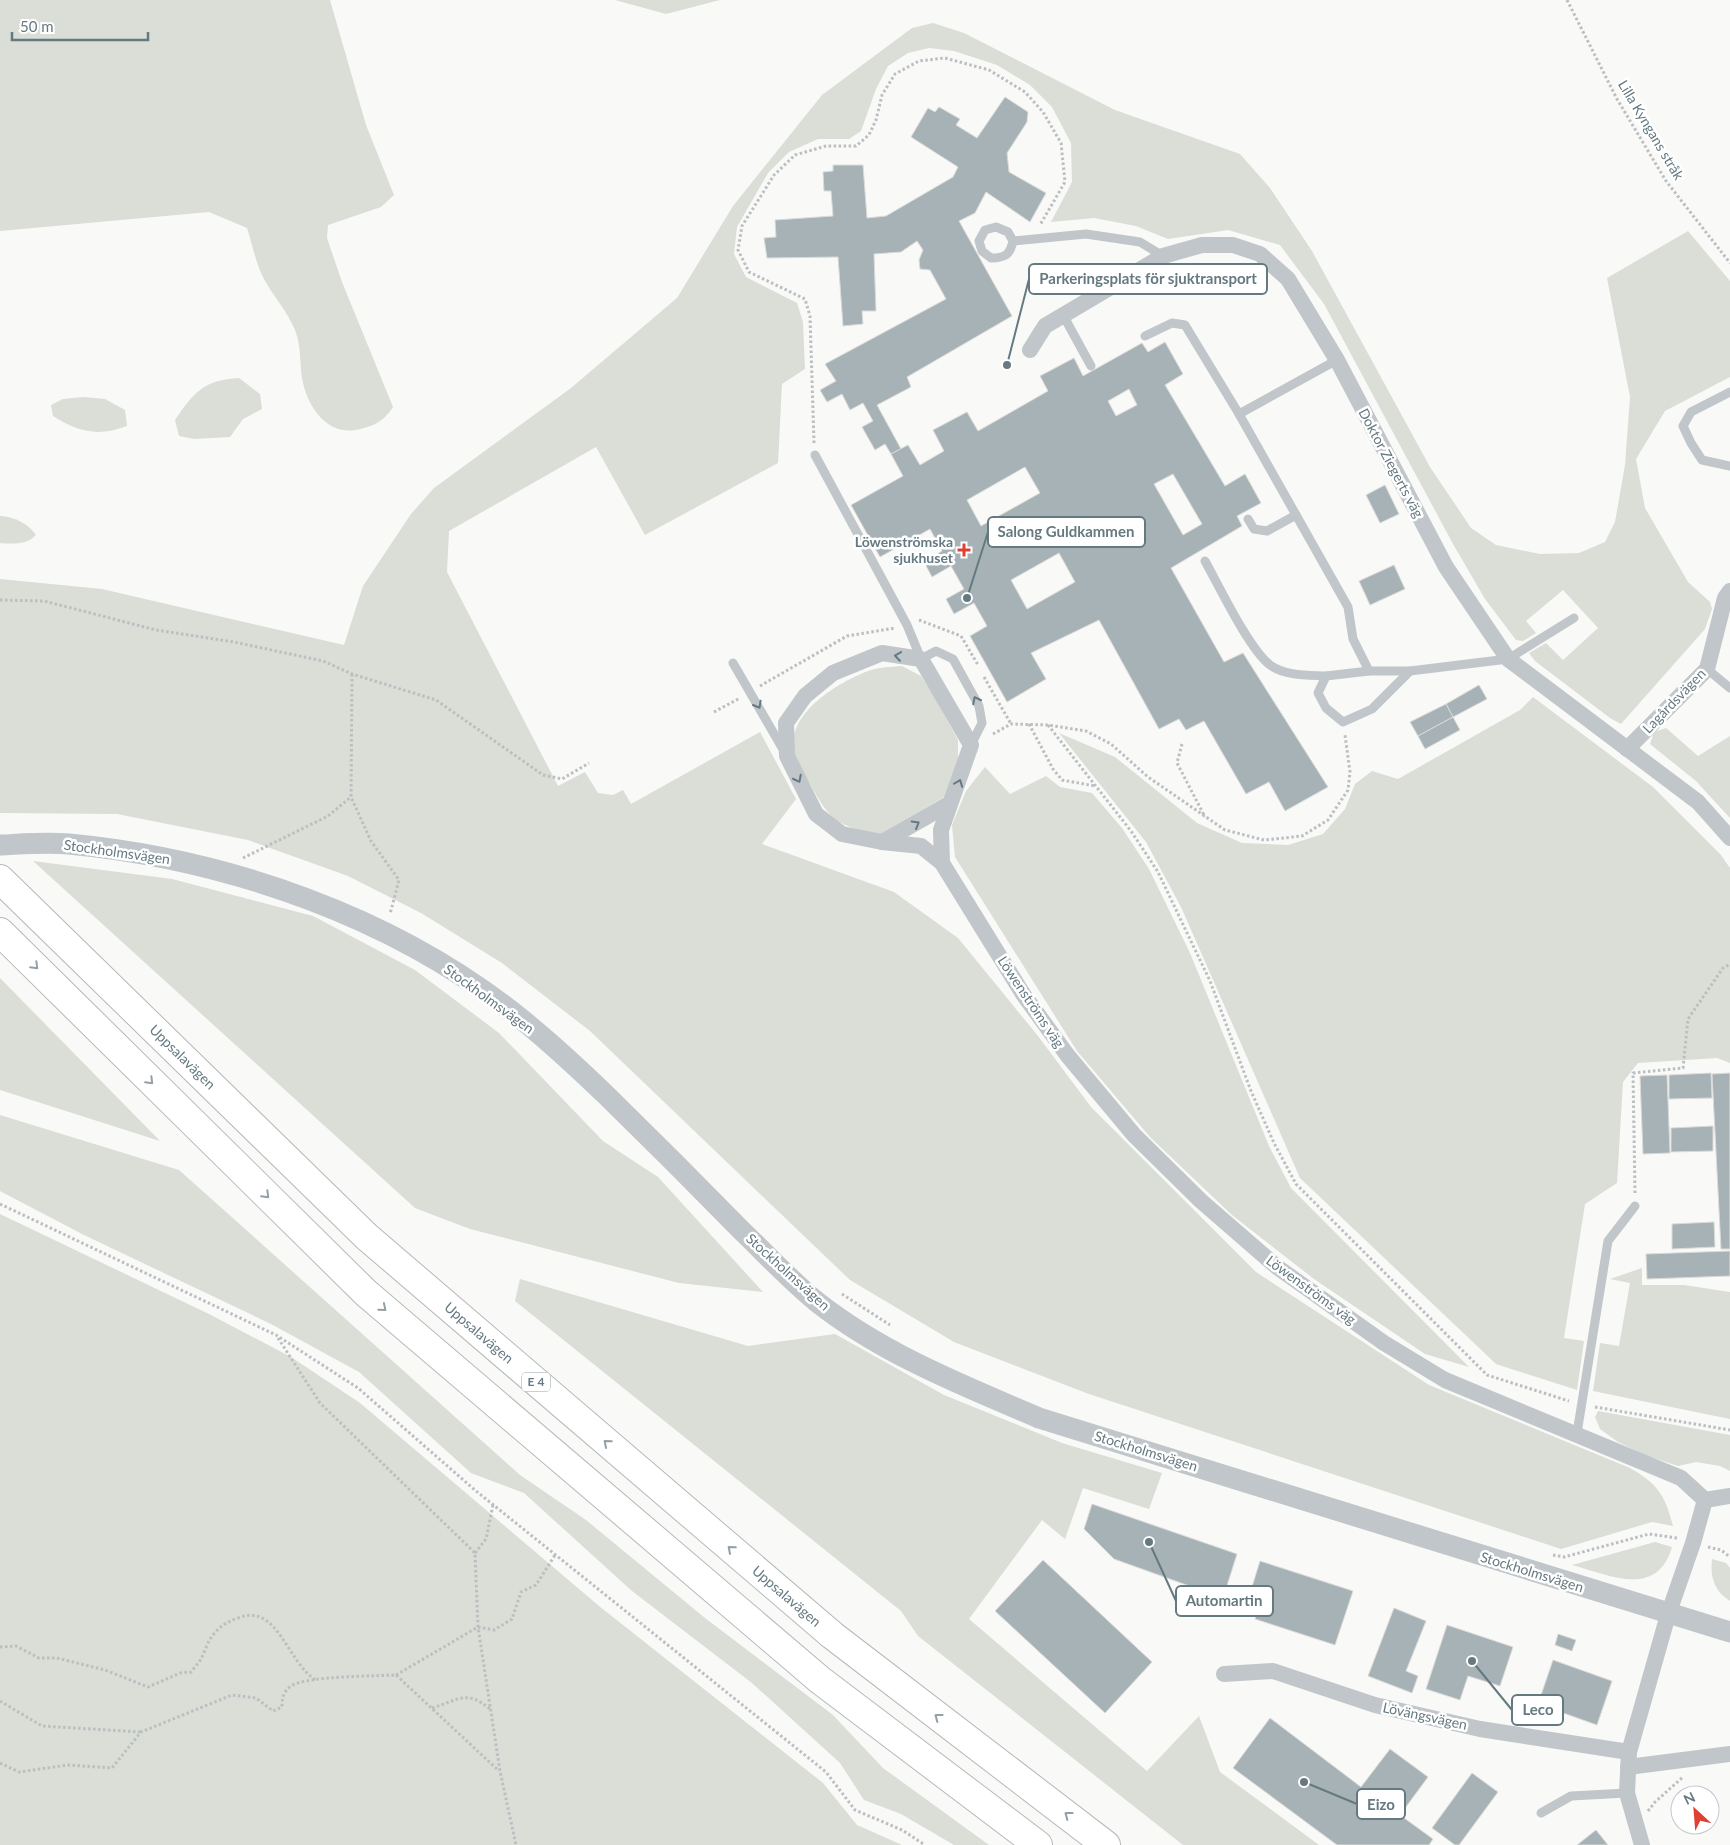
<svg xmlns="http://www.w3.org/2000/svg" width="1730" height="1845" font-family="Lato,sans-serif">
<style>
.green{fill:#daded6}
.building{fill:#a7b2b6;stroke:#dbdbd9;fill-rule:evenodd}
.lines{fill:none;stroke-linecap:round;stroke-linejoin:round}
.motorway-casing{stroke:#b4b9bc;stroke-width:30}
.path{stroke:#bbbfc1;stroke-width:3;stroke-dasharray:2.5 2.5;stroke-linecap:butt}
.service{stroke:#c0c6c9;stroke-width:9}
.minor{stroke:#c0c6c9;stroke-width:16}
.tertiary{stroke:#c0c6c9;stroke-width:21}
.motorway{stroke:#fff;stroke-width:28}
.oneway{stroke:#657981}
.oneway2{stroke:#93a1a7}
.poi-dot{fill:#dd4133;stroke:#fff;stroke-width:2}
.labels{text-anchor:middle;stroke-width:5;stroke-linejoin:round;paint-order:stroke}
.shield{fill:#fff;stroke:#93a1a7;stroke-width:1}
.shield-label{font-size:12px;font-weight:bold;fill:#657981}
.street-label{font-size:14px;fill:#657981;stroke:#fff}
.poi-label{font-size:14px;font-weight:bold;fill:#657981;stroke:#fff;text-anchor:end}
.leader{fill:none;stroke:#657981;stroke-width:2}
.callout-dot{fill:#657981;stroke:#fff;stroke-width:2}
.callout{fill:#fff;stroke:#657981;stroke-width:2}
.callout-label{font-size:15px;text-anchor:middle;font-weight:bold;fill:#657981}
</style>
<rect width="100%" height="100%" fill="#f9f9f7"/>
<!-- green -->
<g class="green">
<path d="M0 0H330L366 125 394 195 381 207 328 225 327 238 342 282 393 407C383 422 374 426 356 430 328 435 309 409 303 383 299 365 302 348 295 330 287 310 271 294 262 275 255 260 252 243 247 228L209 212 0 231Z"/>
<polygon points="615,0 720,0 666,14"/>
<path d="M933 23 964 33 1115 110 1240 154 1270 188 1312 251 1430 467 1471 528 1496 545 1540 554 1579 553 1605 542 1615 522 1625 465 1630 397 1607 278 1688 231 1730 281V377L1665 411 1636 459 1645 508 1688 582 1710 602 1712 609 1705 629 1621 724 1610 718 1535 661 1529 653 1546 643 1563 660 1598 628 1563 590 1526 621 1536 633 1523 641 1516 640 1485 599 1453 544 1324 304 1280 245 1228 230 1168 239 1136 226 1094 218 1051 222 1072 182 1071 143 1052 107 1030 85 997 65 954 51 929 48 908 53 888 66 876 89 861 131 849 139H818L789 152 768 173 737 227 734 254 746 277 797 303 803 322 805 369 782 384 778 463 645 535 596 447 449 531 447 572 558 786 585 772 598 793 613 795 623 790 631 804 760 732 796 799 762 844 894 892 958 938 1038 1036 1091 1107 1256 1272 1429 1385 1630 1468C1658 1484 1665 1495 1673 1526L1652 1522 1561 1549 1089 1394 954 1342 850 1280 590 1031 502 963 421 913 348 876 248 840 117 814 0 813V579L102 589 344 645 363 586 411 514 434 488 571 388 677 298 733 206 822 95 912 28Z"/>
<path d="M239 378 260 394 262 409 243 419 230 437 194 439 179 436 175 420C194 392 204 380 239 378Z"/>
<path d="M83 397 105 399 125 410 127 426C98 437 78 432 53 416L51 405 63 399Z"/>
<path d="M0 516C15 517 27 523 36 535 27 545 12 544 0 543Z"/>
<path d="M902 666 921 676 934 696 958 740V768L946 796 880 834C837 826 831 822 810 784 805 775 797 763 794 753 785 713 840 681 871 670 881 667 892 667 902 666Z"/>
<polygon points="1533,697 1653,787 1721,855 1730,868 1730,1063 1717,1058 1638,1063 1623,1082 1617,1183 1585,1204 1564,1338 1584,1341 1577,1390 1496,1364 1300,1178 1181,907 1146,842 1059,733 1115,757 1197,823 1242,843 1288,845 1323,834 1345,809 1355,784 1372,771 1398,779 1520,710"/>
<polygon points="1666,728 1698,756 1730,736 1730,818 1696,781 1650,744 1654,732"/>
<polygon points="985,767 1010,794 1046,776 1060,787 1092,793 1122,828 1149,869 1190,953 1269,1146 1291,1188 1469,1367 1425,1354 1314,1279 1232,1215 1150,1137 1077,1051 955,857 952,825 966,791"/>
<polygon points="33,861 172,879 313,916 415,970 499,1033 603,1141 658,1177 763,1292 679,1283 470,1229 415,1208"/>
<polygon points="0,978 160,1141 0,1090"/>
<polygon points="0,1115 179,1170 520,1475 586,1520 705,1618 833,1715 883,1768 989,1845 954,1845 901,1814 864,1800 840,1763 752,1683 632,1591 524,1493 471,1473 359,1372 271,1324 82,1234 0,1191"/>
<polygon points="0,1214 211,1315 291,1357 360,1403 599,1606 823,1783 857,1825 902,1845 0,1845"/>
<polygon points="1642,1268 1642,1285 1684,1285 1730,1292 1730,1419 1593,1391 1600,1343 1619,1346 1630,1283 1610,1279"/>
<polygon points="520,1279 748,1346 835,1334 944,1395 1062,1443 1162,1473 1149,1509 1083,1488 1065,1539 1042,1520 969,1619 1147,1771 1199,1716 1220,1772 1319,1845 1183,1845 918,1636 901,1611 515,1301"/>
<polygon points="1598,1411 1730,1435 1730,1471 1720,1466 1696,1462 1678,1466 1645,1455 1618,1442 1600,1429 1595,1417"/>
<path d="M1655 1542 1672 1547C1657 1599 1609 1575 1572 1565Z"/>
<path d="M1712 1559 1726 1563 1730 1568V1601C1714 1591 1710 1577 1712 1559Z"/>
</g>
<!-- building -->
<g class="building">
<polygon points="1005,97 1028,112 1027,122 1007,153 1009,172 1046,193 1030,222 986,192 975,213 959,221 1012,316 907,377 911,387 877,405 901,449 891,454 885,444 875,450 862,427 873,421 863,403 850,410 842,394 827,402 820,390 836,381 825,364 946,299 930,270 920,269 919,260 923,250 917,241 901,252 874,254 876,311 862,311 863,324 843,326 838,257 767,258 764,238 776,237 775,220 833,216 831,191 824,191 823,172 833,171 833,165 863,165 867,218 886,216 953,177 958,167 911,137 928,108 935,112 939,107 960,119 956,125 977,138"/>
<path d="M1165 342 1183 374 1165 385 1225 486 1245 474 1261 503 1237 516 1242 526 1171 568 1224 662 1243 653 1328 787 1285 811 1269 782 1246 794 1204 721 1186 730 1179 719 1159 729 1099 620 1031 653 1046 679 1007 702 970 636 987 626 974 603 954 614 946 599 964 589 951 566 932 577 924 562 942 551 930 529 880 557 851 505 903 476 891 454 908 445 920 465 944 451 933 430 967 412 978 431 1048 391 1040 376 1074 358 1083 376 1142 343 1148 352ZM1129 389 1137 405 1116 416 1108 401ZM1025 467 1040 493 981 526 967 500ZM1173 474 1202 524 1183 535 1154 484ZM1059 553 1075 582 1027 609 1011 580Z"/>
<polygon points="1385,485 1399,514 1380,523 1366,495"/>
<polygon points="1394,565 1405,589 1370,605 1359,581"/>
<polygon points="1479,685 1487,699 1453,717 1446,704"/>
<polygon points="1446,704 1453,717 1418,736 1410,722"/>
<polygon points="1453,717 1460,730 1425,749 1418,736"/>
<polygon points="1711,1073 1712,1098 1669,1099 1669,1075"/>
<polygon points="1730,1073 1730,1249 1721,1249 1712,1074"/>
<polygon points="1667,1075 1670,1153 1643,1154 1640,1076"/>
<polygon points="1713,1126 1713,1151 1671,1152 1671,1128"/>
<polygon points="1714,1222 1715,1247 1672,1249 1672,1224"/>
<polygon points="1730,1251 1730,1276 1647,1279 1646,1254"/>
<polygon points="1092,1504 1237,1554 1223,1598 1114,1559 1084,1529"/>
<polygon points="1043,1560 1152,1662 1105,1713 995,1611"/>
<polygon points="1260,1561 1353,1591 1335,1645 1255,1619 1259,1607 1247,1603"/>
<polygon points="1394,1608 1426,1621 1406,1671 1418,1676 1412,1693 1368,1676"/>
<polygon points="1447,1625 1513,1647 1500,1686 1468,1676 1460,1700 1426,1689"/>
<polygon points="1558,1634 1576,1640 1572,1651 1555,1645"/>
<polygon points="1553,1660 1612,1681 1597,1725 1538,1704"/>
<polygon points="1270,1718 1361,1787 1390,1749 1428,1777 1400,1815 1433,1839 1429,1845 1337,1845 1233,1768"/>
<polygon points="1472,1773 1498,1792 1459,1845 1455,1845 1432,1828"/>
<polygon points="1596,1830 1608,1845 1577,1845"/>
</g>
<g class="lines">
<defs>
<g id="motorway">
<path id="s1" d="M0 879 367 1237 832 1635 1106 1845"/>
<polyline points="0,932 366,1293 820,1680 1038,1845"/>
</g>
</defs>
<!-- motorway casing -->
<use href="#motorway" class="motorway-casing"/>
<!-- path -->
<g class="path">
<polyline points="1567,0 1617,99 1666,181 1730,263"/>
<polyline points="814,443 810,316 805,299 749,272 738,250 742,226 774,175 795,155 826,146 856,146 869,135 876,120 882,95 895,74 919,61 945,58 989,70 1025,92 1043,112 1061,143 1065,182 1040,225"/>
<polyline points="0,600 44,601 156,630 234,642 323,661 352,674 436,700 543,775 562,779 589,763"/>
<polyline points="919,620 961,636 978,665"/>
<polyline points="352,674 351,797 371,841 399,880 390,914"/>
<polyline points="984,677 1011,724"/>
<polyline points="760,686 847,636 895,628"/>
<polyline points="714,712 740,698"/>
<polyline points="1029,724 1053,769 1062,780 1095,786"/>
<polyline points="1048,725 1131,831 1158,872 1210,981 1251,1091 1274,1143 1296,1184 1487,1375 1569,1401"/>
<polyline points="993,734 1011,724 1048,725 1086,731 1111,744 1148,777 1225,830 1264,840 1302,836 1328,820 1348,790 1350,772 1345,735"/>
<polyline points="1182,744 1177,763 1205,817"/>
<polyline points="243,858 328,816 351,797"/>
<polyline points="1635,1193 1633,1073 1683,1068 1688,1019 1723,968 1730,964"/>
<polyline points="0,1204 276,1335 358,1388 476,1491 826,1772 855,1810 902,1830 925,1845"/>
<polyline points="842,1294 890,1325"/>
<polyline points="278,1338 320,1403 475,1553 478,1627 500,1771 516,1845"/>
<polyline points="1595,1407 1730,1430"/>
<polyline points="1708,1547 1721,1550 1730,1557"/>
<polyline points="475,1553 486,1539 493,1505"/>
<polyline points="1553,1555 1564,1557 1649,1534 1677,1538"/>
<path d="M0 1647 16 1646 39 1658H57L105 1670 148 1687 180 1673 191 1672C194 1668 198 1664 201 1659 205 1652 207 1642 213 1635 220 1626 227 1622 238 1618 278 1602 287 1663 316 1680"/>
<polyline points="396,1675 478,1627 494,1630 512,1619 521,1592 536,1585 555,1555"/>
<polyline points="0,1701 42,1726 141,1732"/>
<path d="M432 1708C459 1700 466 1689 490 1709"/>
<path d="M0 1763 19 1772 68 1765 112 1768 141 1732 232 1695 256 1698 273 1711 282 1707C282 1698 283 1692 291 1686 305 1676 376 1676 396 1675L499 1771"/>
<polyline points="1648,1811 1655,1802 1683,1777"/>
</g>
<!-- service -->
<g class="service">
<path d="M1013 241C1010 255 1005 258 991 258L982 251 979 241 985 230 996 227 1008 232 1013 241 1086 234 1140 242 1163 256"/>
<polyline points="1063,315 1091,366"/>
<polyline points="1145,336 1172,323 1185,325 1239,414 1348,607 1353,639 1369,671 1410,671 1508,659 1574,618"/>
<polyline points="1730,392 1691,412 1683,426 1691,443 1702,460 1730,466"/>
<polyline points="1239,414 1337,360"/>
<polyline points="815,455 907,625 921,659 936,651 953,659 979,706 982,723 971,745"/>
<polyline points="1248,519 1254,529 1267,531 1296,515"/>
<path d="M1205 561C1219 586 1249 649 1270 665 1285 676 1309 675 1326 676"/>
<polyline points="733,663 784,751"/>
<polyline points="1707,669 1730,688"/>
<polyline points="1369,671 1326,676 1318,693 1326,708 1343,722 1372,709 1410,671"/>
<polyline points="1577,1433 1608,1241 1635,1206"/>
<polyline points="1541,1813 1571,1796 1627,1793"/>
</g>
<!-- minor -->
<g class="minor">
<polyline points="1030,350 1045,326 1163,256 1202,245 1233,245 1260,254 1288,279 1337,360 1446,567 1508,659 1698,802 1730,838"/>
<polyline points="1627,749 1707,669 1725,598 1730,591"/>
<polyline points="882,842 949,804"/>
<polyline points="942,863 941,830 971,745 921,659 882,653 833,673 805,696 786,723 787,756 816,814 842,834 882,842 921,846 942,863 1023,994 1068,1056 1134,1135 1201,1201 1277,1267 1384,1343 1445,1380 1681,1478 1705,1500 1693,1543 1668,1615 1629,1752 1627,1793 1642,1845"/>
<polyline points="1705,1500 1730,1496"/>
<polyline points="1224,1674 1273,1671 1375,1705 1480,1729 1629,1752"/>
<polyline points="1628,1767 1730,1754"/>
</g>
<!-- tertiary -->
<path class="tertiary" d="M1 845C23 844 47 842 69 844 227 859 395 917 520 1018 550 1042 579 1069 607 1096 652 1140 697 1185 741 1230 766 1254 790 1280 817 1302 883 1354 962 1385 1039 1418L1730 1632"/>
<!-- motorway -->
<use href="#motorway" class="motorway"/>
</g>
<!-- one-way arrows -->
<defs><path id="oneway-chevron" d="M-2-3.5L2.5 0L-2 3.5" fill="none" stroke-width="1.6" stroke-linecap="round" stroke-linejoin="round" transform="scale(1.25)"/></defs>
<g class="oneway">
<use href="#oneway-chevron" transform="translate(898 656) rotate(-172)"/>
<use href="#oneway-chevron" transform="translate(976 700) rotate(-117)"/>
<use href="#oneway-chevron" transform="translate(758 705) rotate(60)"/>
<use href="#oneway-chevron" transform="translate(798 779) rotate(63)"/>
<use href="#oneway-chevron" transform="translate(959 783) rotate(-69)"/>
<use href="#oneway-chevron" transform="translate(916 824) rotate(-30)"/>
</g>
<g class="oneway2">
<use href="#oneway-chevron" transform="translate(35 966) rotate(45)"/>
<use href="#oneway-chevron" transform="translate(150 1081) rotate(45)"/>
<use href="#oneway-chevron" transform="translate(266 1195) rotate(45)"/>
<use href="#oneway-chevron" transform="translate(383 1308) rotate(40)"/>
<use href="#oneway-chevron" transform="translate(607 1443) rotate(-139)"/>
<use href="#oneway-chevron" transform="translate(731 1549) rotate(-139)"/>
<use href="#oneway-chevron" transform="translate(938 1717) rotate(-143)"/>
<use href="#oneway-chevron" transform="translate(1068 1815) rotate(-143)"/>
</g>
<!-- markers -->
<path class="poi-dot" d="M961.5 542.5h5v5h5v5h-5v5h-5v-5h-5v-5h5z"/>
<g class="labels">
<!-- shield labels -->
<rect class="shield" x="522" y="1372.5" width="28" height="19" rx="4"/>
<g class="shield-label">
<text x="536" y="1386">E 4</text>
</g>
<!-- street labels -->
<g class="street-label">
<text transform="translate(1651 130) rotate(59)" y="5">Lilla Kyngans stråk</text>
<text transform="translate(1391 463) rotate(62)" y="5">Doktor Ziegerts väg</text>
<text transform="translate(1674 701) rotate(-46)" y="5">Lagårdsvägen</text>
<text transform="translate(117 852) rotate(8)" y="5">Stockholmsvägen</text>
<text transform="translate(489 999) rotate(36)" y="5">Stockholmsvägen</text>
<text transform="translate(1031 1002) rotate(56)" y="5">Löwenströms väg</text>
<text dy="5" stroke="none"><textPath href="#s1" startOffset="255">Uppsalavägen</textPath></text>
<text transform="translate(788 1272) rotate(42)" y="5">Stockholmsvägen</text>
<text transform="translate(1311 1290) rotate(36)" y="5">Löwenströms väg</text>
<text dy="5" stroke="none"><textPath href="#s1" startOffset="660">Uppsalavägen</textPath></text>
<text transform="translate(1146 1451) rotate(17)" y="5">Stockholmsvägen</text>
<text transform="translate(1532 1572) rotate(17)" y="5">Stockholmsvägen</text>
<text dy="5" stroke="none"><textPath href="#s1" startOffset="1065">Uppsalavägen</textPath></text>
<text transform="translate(1425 1716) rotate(12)" y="5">Lövängsvägen</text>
</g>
<!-- poi labels -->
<g class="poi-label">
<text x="953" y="547">Löwenströmska<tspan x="953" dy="16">sjukhuset</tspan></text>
</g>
</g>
<!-- callouts -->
<path class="leader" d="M1007 365L1029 279M967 598L988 532M1149 1542L1176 1601M1472 1661L1512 1710M1304 1782L1357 1804"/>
<g class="callout-dot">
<circle cx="1007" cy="365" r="5"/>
<circle cx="967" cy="598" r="5"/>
<circle cx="1149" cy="1542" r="5"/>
<circle cx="1472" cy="1661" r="5"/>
<circle cx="1304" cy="1782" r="5"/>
</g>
<g class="callout">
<rect x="1029" y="264" width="238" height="30" rx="5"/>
<rect x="988" y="517" width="157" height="30" rx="5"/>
<rect x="1176" y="1586" width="97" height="30" rx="5"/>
<rect x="1512" y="1695" width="51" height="30" rx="5"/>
<rect x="1357" y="1789" width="48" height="30" rx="5"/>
</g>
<g class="callout-label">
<text x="1148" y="284">Parkeringsplats för sjuktransport</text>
<text x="1066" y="537">Salong Guldkammen</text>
<text x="1224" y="1606">Automartin</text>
<text x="1538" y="1715">Leco</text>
<text x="1381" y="1810">Eizo</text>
</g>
<!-- north arrow -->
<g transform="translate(1695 1810) rotate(334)"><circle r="24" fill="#ffffff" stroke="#c1c9cd"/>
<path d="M0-4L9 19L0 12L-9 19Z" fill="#dd4133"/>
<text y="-8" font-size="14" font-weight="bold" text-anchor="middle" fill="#657981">N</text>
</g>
<!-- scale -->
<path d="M12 32v8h136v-8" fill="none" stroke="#657981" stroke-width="2.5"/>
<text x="20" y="32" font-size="15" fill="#657981" stroke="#ffffff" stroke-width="4" paint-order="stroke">50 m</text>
</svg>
